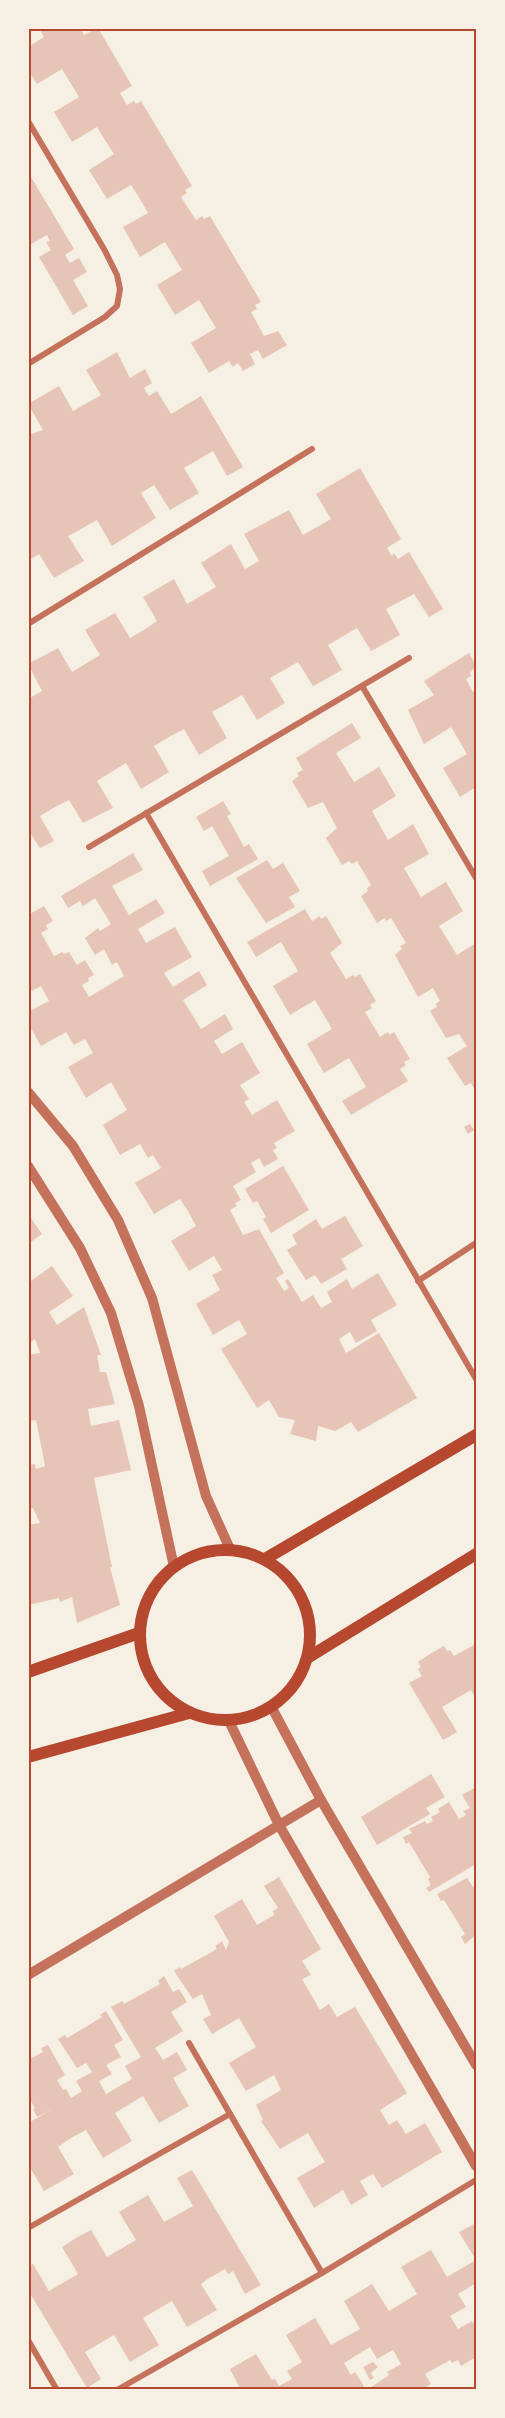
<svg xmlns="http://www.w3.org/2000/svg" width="505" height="2418" font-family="'Noto Serif',serif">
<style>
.building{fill:#e6c5b7}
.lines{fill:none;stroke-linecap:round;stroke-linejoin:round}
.minor{stroke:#c5725c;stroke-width:6}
.tertiary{stroke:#c5725c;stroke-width:10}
.secondary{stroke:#b5482f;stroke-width:12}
.neatline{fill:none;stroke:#b5482f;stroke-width:2}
</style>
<rect width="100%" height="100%" fill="#f6efe4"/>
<!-- building -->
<g class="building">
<polygon points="39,28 80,28 84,35 98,28 132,86 120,93 127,105 134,101 136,104 141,101 192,186 185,190 187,193 181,197 196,220 202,216 204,219 210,216 261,302 255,305 257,309 251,312 264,336 278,331 287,345 263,359 258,350 250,354 255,364 243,371 238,363 233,367 229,361 209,373 191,343 216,328 199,300 175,315 157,285 182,270 174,257 165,242 140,257 123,227 148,213 140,199 131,185 107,199 89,170 114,154 105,140 97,127 72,142 54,112 79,97 71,84 62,69 37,84 28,70 28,47 44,37"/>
<polygon points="28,172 74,249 65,255 70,263 79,258 87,272 73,280 88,306 73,315 39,257 51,250 46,242 50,241 47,235 31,244 28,238"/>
<polygon points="117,352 130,378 145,369 152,383 144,388 149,396 157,391 171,414 201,396 243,467 227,476 213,451 184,468 199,493 170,510 154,485 141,493 156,518 112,546 97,520 74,533 68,536 84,561 54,578 39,554 28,561 28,435 43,430 28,404 59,386 73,411 101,395 86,370"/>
<polygon points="360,468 401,539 387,548 392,556 394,553 398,559 409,552 443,609 429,617 414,594 386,609 400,635 371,651 357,628 328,645 342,670 328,678 313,686 298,662 270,678 285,703 257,720 242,695 212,712 227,738 199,755 184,729 169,737 154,746 169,772 141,789 126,763 97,781 113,808 83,823 69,800 55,807 40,816 54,841 40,848 28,830 28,699 42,691 28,664 58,648 72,672 100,655 85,630 115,613 130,638 144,630 157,621 143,597 174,579 187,604 216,587 201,563 231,544 245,569 259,561 244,534 289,510 303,535 331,519 316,494"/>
<polygon points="469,653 476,666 470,673 471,676 466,679 473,692 476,692 476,787 460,797 443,768 467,754 451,727 424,744 408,710 434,695 424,681"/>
<polygon points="352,723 361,738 336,753 354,782 379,767 396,796 372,811 388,840 413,824 429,854 404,868 421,897 446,882 463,911 439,926 457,955 476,943 476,981 474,983 476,988 476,1092 471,1083 465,1086 447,1058 467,1046 459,1034 446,1038 430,1011 437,1007 436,1004 440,1001 433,988 418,997 395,955 402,949 400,946 406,943 391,918 386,921 385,918 377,923 361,896 368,891 367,888 371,885 357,861 352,864 349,861 342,865 326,838 337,828 323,802 308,808 292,781 299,776 297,773 303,770 296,758"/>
<polygon points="223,801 231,814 227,816 244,847 249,844 258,859 210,886 202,871 229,856 212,826 204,831 196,817"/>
<polygon points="133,853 143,870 112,886 129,915 156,899 165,913 138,929 146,943 175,927 192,957 164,973 173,987 199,971 207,985 183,1000 201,1029 225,1014 233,1029 214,1041 222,1054 242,1042 260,1073 240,1085 249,1099 244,1102 252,1115 277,1100 295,1131 274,1143 277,1148 273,1150 278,1159 264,1167 259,1158 251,1163 256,1172 233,1186 241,1200 235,1203 237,1206 230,1210 243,1235 259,1229 284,1273 276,1278 284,1291 289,1288 285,1281 288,1279 302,1302 313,1295 321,1308 332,1302 327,1292 347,1279 352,1289 378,1273 397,1305 371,1320 377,1331 356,1343 350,1332 339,1339 346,1353 379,1333 417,1398 358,1432 351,1422 335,1431 318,1426 316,1441 290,1434 295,1420 279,1417 269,1400 257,1408 221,1349 247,1334 239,1320 213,1335 196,1304 220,1290 212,1275 222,1270 214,1256 189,1271 171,1241 196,1226 188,1211 180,1199 154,1214 135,1183 161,1168 153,1155 148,1158 140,1144 120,1155 103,1125 127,1110 111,1082 86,1098 68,1067 93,1053 85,1039 74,1045 66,1032 41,1046 28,1023 28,1012 49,1001 41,986 32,991 28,985 28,915 44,906 53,921 46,925 48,929 41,933 54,956 62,952 64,954 69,952 77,965 85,960 94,975 88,978 89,981 82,985 89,997 124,976 117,962 112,965 104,949 95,955 85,938 98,928 100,931 111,924 95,898 83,906 80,901 68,908 61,896"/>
<polygon points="267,860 273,869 283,863 300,891 289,897 295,907 266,923 236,878"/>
<polygon points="305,909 312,921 320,916 321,919 326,916 342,943 330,953 346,979 353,975 355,977 360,974 376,1001 370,1005 372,1008 365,1012 380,1037 388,1032 389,1035 394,1032 410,1059 404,1062 406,1065 400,1069 408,1081 351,1115 342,1101 366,1087 349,1058 324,1073 307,1044 332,1029 315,1000 290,1015 273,986 298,971 281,942 256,957 247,942"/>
<polygon points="470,1124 474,1130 468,1134 464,1127"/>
<polygon points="283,1166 309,1210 271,1233 263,1219 266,1217 257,1201 253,1203 245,1189"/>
<polygon points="28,1214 42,1234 28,1244"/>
<polygon points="345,1216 363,1246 341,1259 347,1269 321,1284 315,1275 306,1280 287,1250 297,1244 292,1235 316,1219 322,1229"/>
<polygon points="52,1266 73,1296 49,1312 57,1325 84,1307 101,1355 97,1355 100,1372 106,1372 115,1404 88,1409 91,1426 119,1420 131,1470 94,1478 112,1567 110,1567 120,1605 77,1623 72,1597 60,1602 59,1598 28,1605 28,1560 30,1559 28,1525 40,1523 33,1508 28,1509 28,1465 35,1464 36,1469 45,1466 36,1420 28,1421 28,1355 40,1353 35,1339 28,1344 28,1283"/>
<polygon points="476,1644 476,1699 471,1690 442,1707 457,1732 443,1740 409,1683 422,1676 418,1669 421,1667 418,1662 430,1654 444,1646 447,1651 450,1650 454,1656"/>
<polygon points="431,1774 445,1797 426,1808 430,1814 377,1845 361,1817"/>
<polygon points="476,1787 476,1864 429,1892 426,1888 431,1885 428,1879 430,1877 409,1842 406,1844 403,1837 412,1833 409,1829 425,1821 427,1824 433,1821 431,1817 440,1812 438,1809 449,1802 459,1819 466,1815 463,1811 470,1808 462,1795"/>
<polygon points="279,1877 321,1949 302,1961 311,1975 302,1979 320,2010 329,2004 337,2017 355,2007 407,2093 380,2110 389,2125 397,2120 406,2134 425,2123 442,2152 382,2188 373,2174 360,2181 368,2195 351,2205 343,2190 314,2208 297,2178 325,2162 316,2147 308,2133 280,2149 261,2121 263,2120 256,2105 281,2090 274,2075 246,2091 229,2063 256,2047 239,2018 212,2034 203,2019 211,2015 202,1994 193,1999 174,1971 180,1967 181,1969 217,1949 215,1946 222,1941 226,1950 229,1942 214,1916 242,1899 257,1925 274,1915 273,1911 278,1908 264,1886"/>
<polygon points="467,1878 473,1887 476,1885 476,1935 465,1944 461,1937 465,1934 444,1900 441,1901 437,1894"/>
<polygon points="164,1976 173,1992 179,1989 187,2002 171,2012 183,2031 155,2048 163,2060 177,2052 187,2070 173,2078 189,2106 159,2123 143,2096 115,2113 132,2141 103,2158 86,2130 71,2138 58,2147 74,2174 44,2191 28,2164 28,2123 53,2109 37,2117 33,2109 35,2108 28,2096 28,2060 43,2052 41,2048 48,2045 65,2075 57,2080 63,2090 66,2089 71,2098 82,2091 76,2081 92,2072 86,2063 77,2068 58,2039 65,2035 67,2038 84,2028 102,2017 100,2015 106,2011 123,2040 114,2045 121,2057 106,2065 112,2074 99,2081 106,2094 132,2079 125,2066 141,2057 111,2007 122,2001 124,2004 160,1984 158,1981"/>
<polygon points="192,2170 261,2285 245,2294 233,2271 228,2274 225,2269 206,2280 201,2284 217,2310 187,2327 172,2301 143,2318 159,2345 130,2362 114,2335 85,2352 101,2379 87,2388 28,2290 28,2266 33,2264 49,2291 78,2274 62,2247 76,2238 91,2230 107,2257 136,2240 119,2212 148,2195 164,2222 193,2206 177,2178"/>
<polygon points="474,2224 476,2227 476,2283 458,2294 466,2307 450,2316 458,2329 472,2321 475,2325 476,2324 476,2357 461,2366 458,2360 452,2363 450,2360 425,2374 431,2384 421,2390 367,2390 389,2375 387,2372 401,2364 393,2350 377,2359 370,2347 344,2363 351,2375 355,2372 364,2386 358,2390 241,2390 230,2369 256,2354 272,2380 275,2379 279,2386 292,2379 287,2371 302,2362 286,2335 315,2318 331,2345 360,2329 344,2301 372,2284 389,2311 417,2294 401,2267 431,2250 447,2277 476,2260 459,2232"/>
<polygon points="373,2362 378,2367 371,2373 374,2378 370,2380 363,2367"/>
</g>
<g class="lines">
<!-- minor -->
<g class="minor">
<polyline points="28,121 104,249 117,275 120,289 117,306 105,317 28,364"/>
<polyline points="28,624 312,449"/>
<polyline points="362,686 476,878"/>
<polyline points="146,813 476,1379"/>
<polyline points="89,847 409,658"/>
<polyline points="418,1281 476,1243"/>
<polyline points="189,2043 322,2273"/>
<polyline points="28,2228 230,2114"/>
<polyline points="28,2340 57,2390"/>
<polyline points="117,2390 322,2273 476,2180"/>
</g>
<!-- tertiary -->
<g class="tertiary">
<polyline points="28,1092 73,1146 118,1220 152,1298 206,1496 230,1549"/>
<polyline points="28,1166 80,1248 111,1313 139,1406 174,1567"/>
<polyline points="272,1708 321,1800 476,2065"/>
<polyline points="229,1721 279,1825 476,2166"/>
<polyline points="28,1975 321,1800"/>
</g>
<!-- secondary -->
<g class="secondary">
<circle cx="225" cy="1635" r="85"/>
<polyline points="265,1559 476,1435"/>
<polyline points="309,1657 476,1554"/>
<polyline points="28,1672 139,1633"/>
<polyline points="28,1757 189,1713"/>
</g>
</g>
<!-- border -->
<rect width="505" height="2418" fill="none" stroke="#f6efe4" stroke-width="60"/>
<rect x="30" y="30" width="445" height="2358" class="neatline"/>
</svg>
